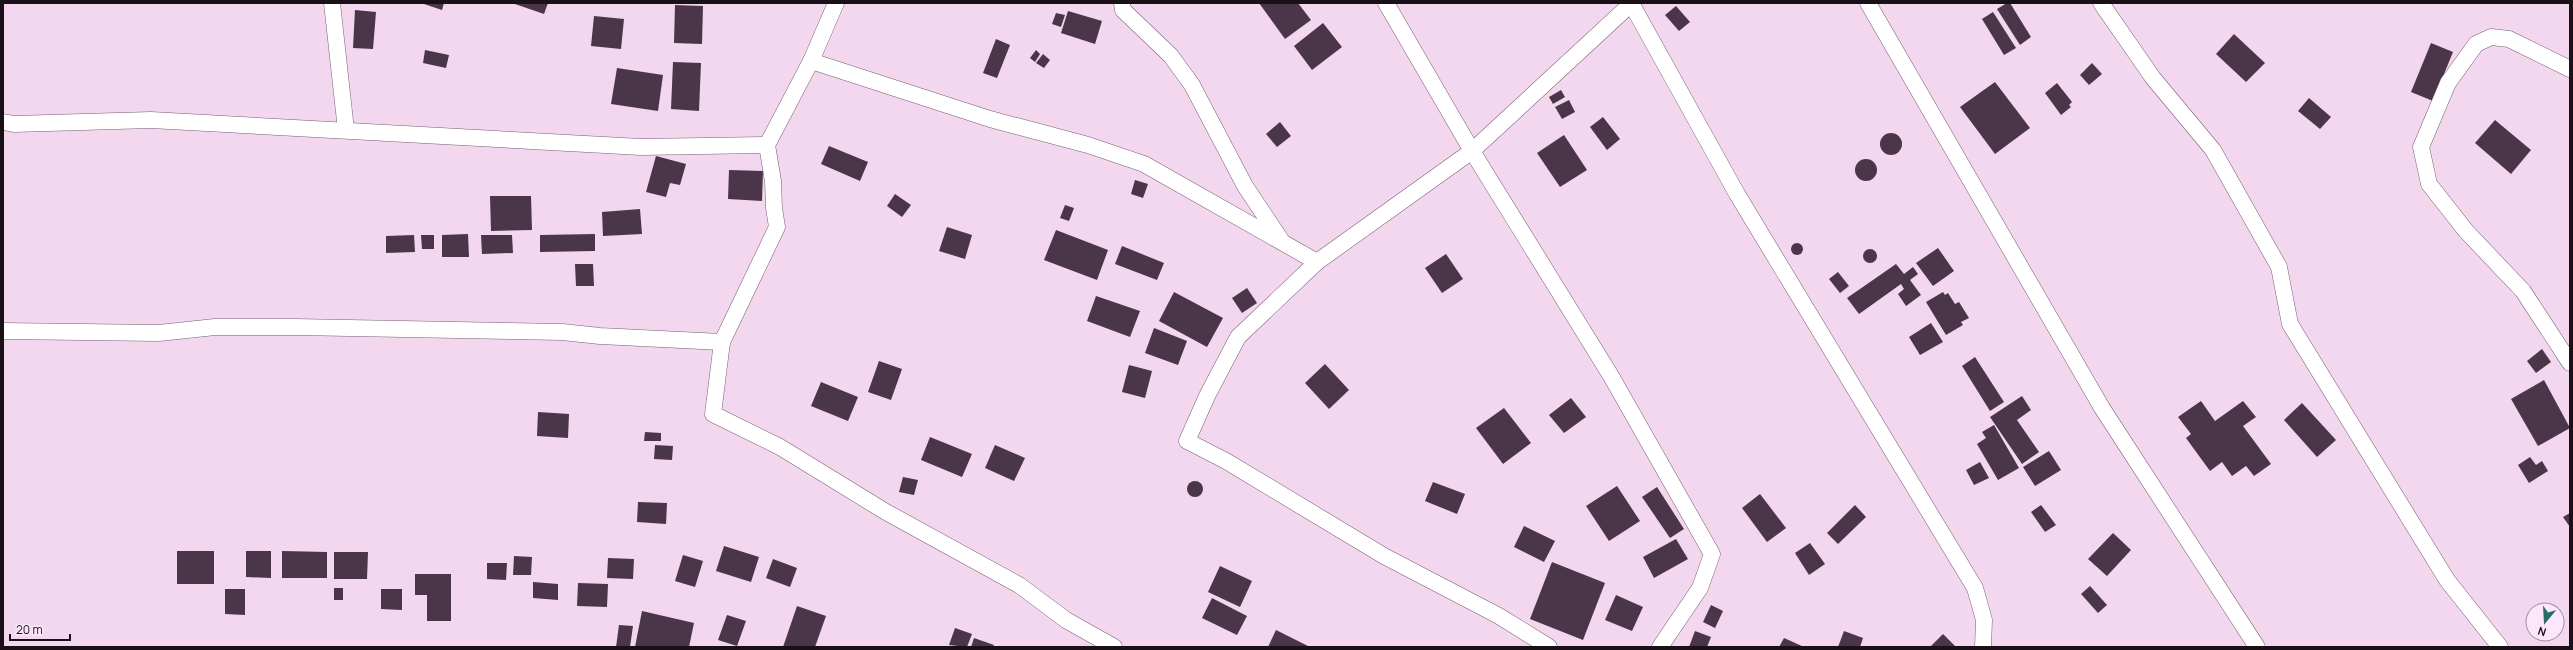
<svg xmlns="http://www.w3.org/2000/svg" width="2573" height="650" font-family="Manrope,sans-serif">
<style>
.building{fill:#4b3549}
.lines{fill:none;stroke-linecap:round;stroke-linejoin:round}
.minor-casing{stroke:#765f74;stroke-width:17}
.minor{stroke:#fff;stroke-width:16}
</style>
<rect width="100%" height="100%" fill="#f2d7ef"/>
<!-- building -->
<g class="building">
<polygon points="421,3 444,3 442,10"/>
<polygon points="512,3 548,3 544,14"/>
<polygon points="1259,3 1298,3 1311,20 1285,39"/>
<polygon points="2007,3 2010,3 2031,37 2020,45 1997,9"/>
<polygon points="675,5 703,6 702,44 674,43"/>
<polygon points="1676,6 1690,22 1679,31 1665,15"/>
<polygon points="355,10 376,12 373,49 353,48"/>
<polygon points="1068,11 1102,21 1095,44 1061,33"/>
<polygon points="1993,12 2016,48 2004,55 1982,19"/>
<polygon points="1056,13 1065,15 1061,27 1052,24"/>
<polygon points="594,16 624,19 621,49 591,46"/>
<polygon points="1323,23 1342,47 1312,70 1294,46"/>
<polygon points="2234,34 2265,63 2246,82 2216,54"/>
<polygon points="996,39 1010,45 997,78 983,73"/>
<polygon points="2431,43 2453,52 2433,101 2411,92"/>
<polygon points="425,50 449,55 446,68 423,63"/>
<polygon points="1036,50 1040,54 1035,62 1030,58"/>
<polygon points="1043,54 1050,60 1044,68 1036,63"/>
<polygon points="673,62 701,63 699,111 671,109"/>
<polygon points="2092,63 2102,74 2089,85 2080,75"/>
<polygon points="617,68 663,75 658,111 611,104"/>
<polygon points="1995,82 2030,128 1995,154 1960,107"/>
<polygon points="2057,83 2072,102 2069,105 2071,107 2061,115 2045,93"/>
<polygon points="1561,90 1565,97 1553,104 1549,97"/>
<polygon points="2309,98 2331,117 2320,129 2298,111"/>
<polygon points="1569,100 1575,112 1562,119 1555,107"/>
<polygon points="1603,117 1620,139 1607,150 1590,127"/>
<polygon points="2495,120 2531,150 2511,174 2475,143"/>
<polygon points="1280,122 1291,136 1277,147 1266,134"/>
<circle cx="1891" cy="144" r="11"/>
<polygon points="1564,135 1587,170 1560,187 1537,153"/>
<polygon points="829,146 868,162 860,181 821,164"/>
<polygon points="656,156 686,164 680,185 670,183 666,197 646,192"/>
<circle cx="1866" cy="170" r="11"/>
<polygon points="729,170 763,171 762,201 728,199"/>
<polygon points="1135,180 1148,184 1143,198 1131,194"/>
<polygon points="895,194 911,205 902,217 887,206"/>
<polygon points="490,196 531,196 532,230 491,231"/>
<polygon points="1065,205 1074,208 1069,221 1060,218"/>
<polygon points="640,209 642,234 603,236 602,212"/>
<polygon points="947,227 972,235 965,259 939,251"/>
<polygon points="1056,230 1108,250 1097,280 1044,260"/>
<polygon points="468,234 469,257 442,257 442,235"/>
<polygon points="595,234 595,251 540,252 540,235"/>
<polygon points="414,235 415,252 386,253 386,236"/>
<polygon points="421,235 434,235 434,249 422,249"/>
<polygon points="481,235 512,235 513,253 482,254"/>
<circle cx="1797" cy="249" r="6"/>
<polygon points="1122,246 1164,263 1157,280 1115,264"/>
<polygon points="1938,248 1954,271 1933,286 1916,263"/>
<circle cx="1870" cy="256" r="7"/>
<polygon points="1446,254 1463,279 1442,293 1425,268"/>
<polygon points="575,264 593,264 594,286 576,286"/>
<polygon points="1896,264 1904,274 1913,267 1918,274 1910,280 1921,295 1906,306 1898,294 1904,289 1901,284 1859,314 1847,298"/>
<polygon points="1838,272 1849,286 1840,293 1829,279"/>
<polygon points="1247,288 1257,303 1242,313 1232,298"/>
<polygon points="1174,292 1223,318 1207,347 1159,321"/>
<polygon points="1943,292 1945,295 1948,293 1955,304 1959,302 1969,318 1961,322 1963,325 1946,335 1926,302"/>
<polygon points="1096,296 1140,311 1130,337 1087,321"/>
<polygon points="1931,323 1943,342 1920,355 1909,337"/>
<polygon points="1154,328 1187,341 1178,365 1145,353"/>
<polygon points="2542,349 2551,362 2536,373 2527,361"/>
<polygon points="1975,357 2004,402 1990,411 1962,366"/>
<polygon points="879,361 902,369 891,400 868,392"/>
<polygon points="1325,364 1349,390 1329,409 1305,383"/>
<polygon points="1129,365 1152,371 1145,398 1122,392"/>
<polygon points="2544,380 2570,428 2538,446 2511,399"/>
<polygon points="821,382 858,397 848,421 811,406"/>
<polygon points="2022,396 2031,410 2017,420 2039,452 2022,464 1990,417"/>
<polygon points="1571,398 1586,417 1564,433 1549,415"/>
<polygon points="2201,401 2215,421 2243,401 2256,417 2243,426 2271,464 2254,476 2246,466 2232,476 2222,462 2210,471 2186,438 2191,434 2178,417"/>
<polygon points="2302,403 2336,440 2317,457 2284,420"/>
<polygon points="1504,408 1531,443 1503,464 1476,428"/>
<polygon points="538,412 569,414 568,438 537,436"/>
<polygon points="1994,425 2019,468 1998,480 1977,444 1986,438 1982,432"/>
<polygon points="645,432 661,433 661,441 644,441"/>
<polygon points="930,437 972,454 962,477 921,460"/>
<polygon points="655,445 673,446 672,460 654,459"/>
<polygon points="995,445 1025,458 1014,481 985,468"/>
<polygon points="2049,451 2061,470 2035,486 2023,467"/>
<polygon points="2530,457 2536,465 2542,461 2548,471 2529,483 2518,465"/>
<polygon points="1980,462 1989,478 1974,485 1966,470"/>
<polygon points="903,477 918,480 914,495 899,492"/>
<circle cx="1195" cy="489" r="8"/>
<polygon points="1433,482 1465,494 1457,514 1425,501"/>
<polygon points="1617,486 1640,521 1609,541 1586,506"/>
<polygon points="1657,487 1684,529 1670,538 1642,497"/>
<polygon points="1760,494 1786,528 1767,542 1742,508"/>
<polygon points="638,502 667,503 666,524 637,522"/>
<polygon points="1855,505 1866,517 1838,544 1827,533"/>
<polygon points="2041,505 2056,525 2045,532 2031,512"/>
<polygon points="2570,513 2570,527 2563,517"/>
<polygon points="1524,526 1555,541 1544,562 1514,547"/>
<polygon points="2113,533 2131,550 2107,576 2088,559"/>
<polygon points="1676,539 1688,559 1654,578 1643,557"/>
<polygon points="1810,543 1825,564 1809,575 1795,553"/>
<polygon points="724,546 759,557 751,582 716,571"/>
<rect x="177" y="551" width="37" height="33"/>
<polygon points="246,551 271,551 271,578 246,577"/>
<polygon points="282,551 327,552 327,578 282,578"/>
<polygon points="334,552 368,552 367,579 334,579"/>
<polygon points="683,555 703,561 695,587 675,581"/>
<polygon points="514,556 532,557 531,575 513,575"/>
<polygon points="608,558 634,559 633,579 607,578"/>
<polygon points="773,559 797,568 790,587 766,578"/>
<polygon points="1552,562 1605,583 1583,640 1530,619"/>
<polygon points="487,563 507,563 506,580 487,579"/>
<polygon points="1220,566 1252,581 1240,607 1208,592"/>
<polygon points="415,574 451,574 451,621 427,621 427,595 415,595"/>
<polygon points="533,582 558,584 558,600 533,598"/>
<polygon points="578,583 608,584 607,607 577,606"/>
<polygon points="2090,586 2107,605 2098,613 2081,594"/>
<rect x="334" y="588" width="9" height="12"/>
<polygon points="225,589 245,589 245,615 225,614"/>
<polygon points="381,589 402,589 402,610 381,609"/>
<polygon points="1616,595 1643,607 1632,631 1605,620"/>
<polygon points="1212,598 1247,616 1237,635 1202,618"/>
<polygon points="1711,605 1723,611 1715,628 1703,622"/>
<polygon points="797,606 826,616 815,647 783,647"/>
<polygon points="642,611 694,623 689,647 635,647"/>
<polygon points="727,615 746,621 737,646 718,640"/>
<polygon points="619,625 633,626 630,647 616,647"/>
<polygon points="955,628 972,634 967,647 949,645"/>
<polygon points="1276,630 1310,647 1268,647"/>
<polygon points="1695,631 1711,637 1707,647 1689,647"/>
<polygon points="1844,631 1863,638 1860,647 1838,647"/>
<polygon points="1943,634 1956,647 1930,647"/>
<polygon points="974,638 994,645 993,647 971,647"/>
<polygon points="1784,638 1793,642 1804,647 1779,647"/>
</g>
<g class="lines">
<defs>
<g id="minor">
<polyline points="332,3 346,130"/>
<polyline points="836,3 811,61 767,145 773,181 774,208 777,227 722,342 713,414 780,447 886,512 1019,585 1066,620 1114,647"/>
<polyline points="1122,3 1123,10 1171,56 1192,85 1245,186 1281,240"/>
<polyline points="1386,3 1472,151 1611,376 1712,554 1700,588 1660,647"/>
<polyline points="1631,3 1737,194 1975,588 1984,620 1983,647"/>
<polyline points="1868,3 2102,408 2257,647"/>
<polyline points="2101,3 2153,78 2213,150 2279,267 2290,324 2447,580 2500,647"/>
<polyline points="811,61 990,119 1088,145 1144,164 1317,262 1472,151 1632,3"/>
<polyline points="2570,69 2509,39 2491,37 2476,44 2448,83 2421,147 2429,184 2466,231 2523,291 2570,363"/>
<polyline points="3,122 14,124 151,120 641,147 767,145"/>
<polyline points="1317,262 1238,337 1207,396 1187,441 1226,461 1384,556 1499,616 1549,647"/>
<polyline points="3,331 159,333 215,327 295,327 562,332 600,336 722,342"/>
</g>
</defs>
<!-- minor casing -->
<use href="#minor" class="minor-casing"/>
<!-- minor -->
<use href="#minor" class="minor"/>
</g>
<!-- border -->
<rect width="2573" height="650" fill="none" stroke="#191018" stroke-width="8"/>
<!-- north arrow -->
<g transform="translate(2545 622) rotate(198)"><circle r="19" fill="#fce6fa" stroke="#a190a0"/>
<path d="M0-3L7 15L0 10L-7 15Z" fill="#256d65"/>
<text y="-6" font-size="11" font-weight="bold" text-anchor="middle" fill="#191018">N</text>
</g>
<!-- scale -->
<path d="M10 634v6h60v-6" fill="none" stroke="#191018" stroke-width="2"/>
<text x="16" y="634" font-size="12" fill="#191018" stroke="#fce6fa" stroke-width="3" paint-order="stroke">20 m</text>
</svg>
